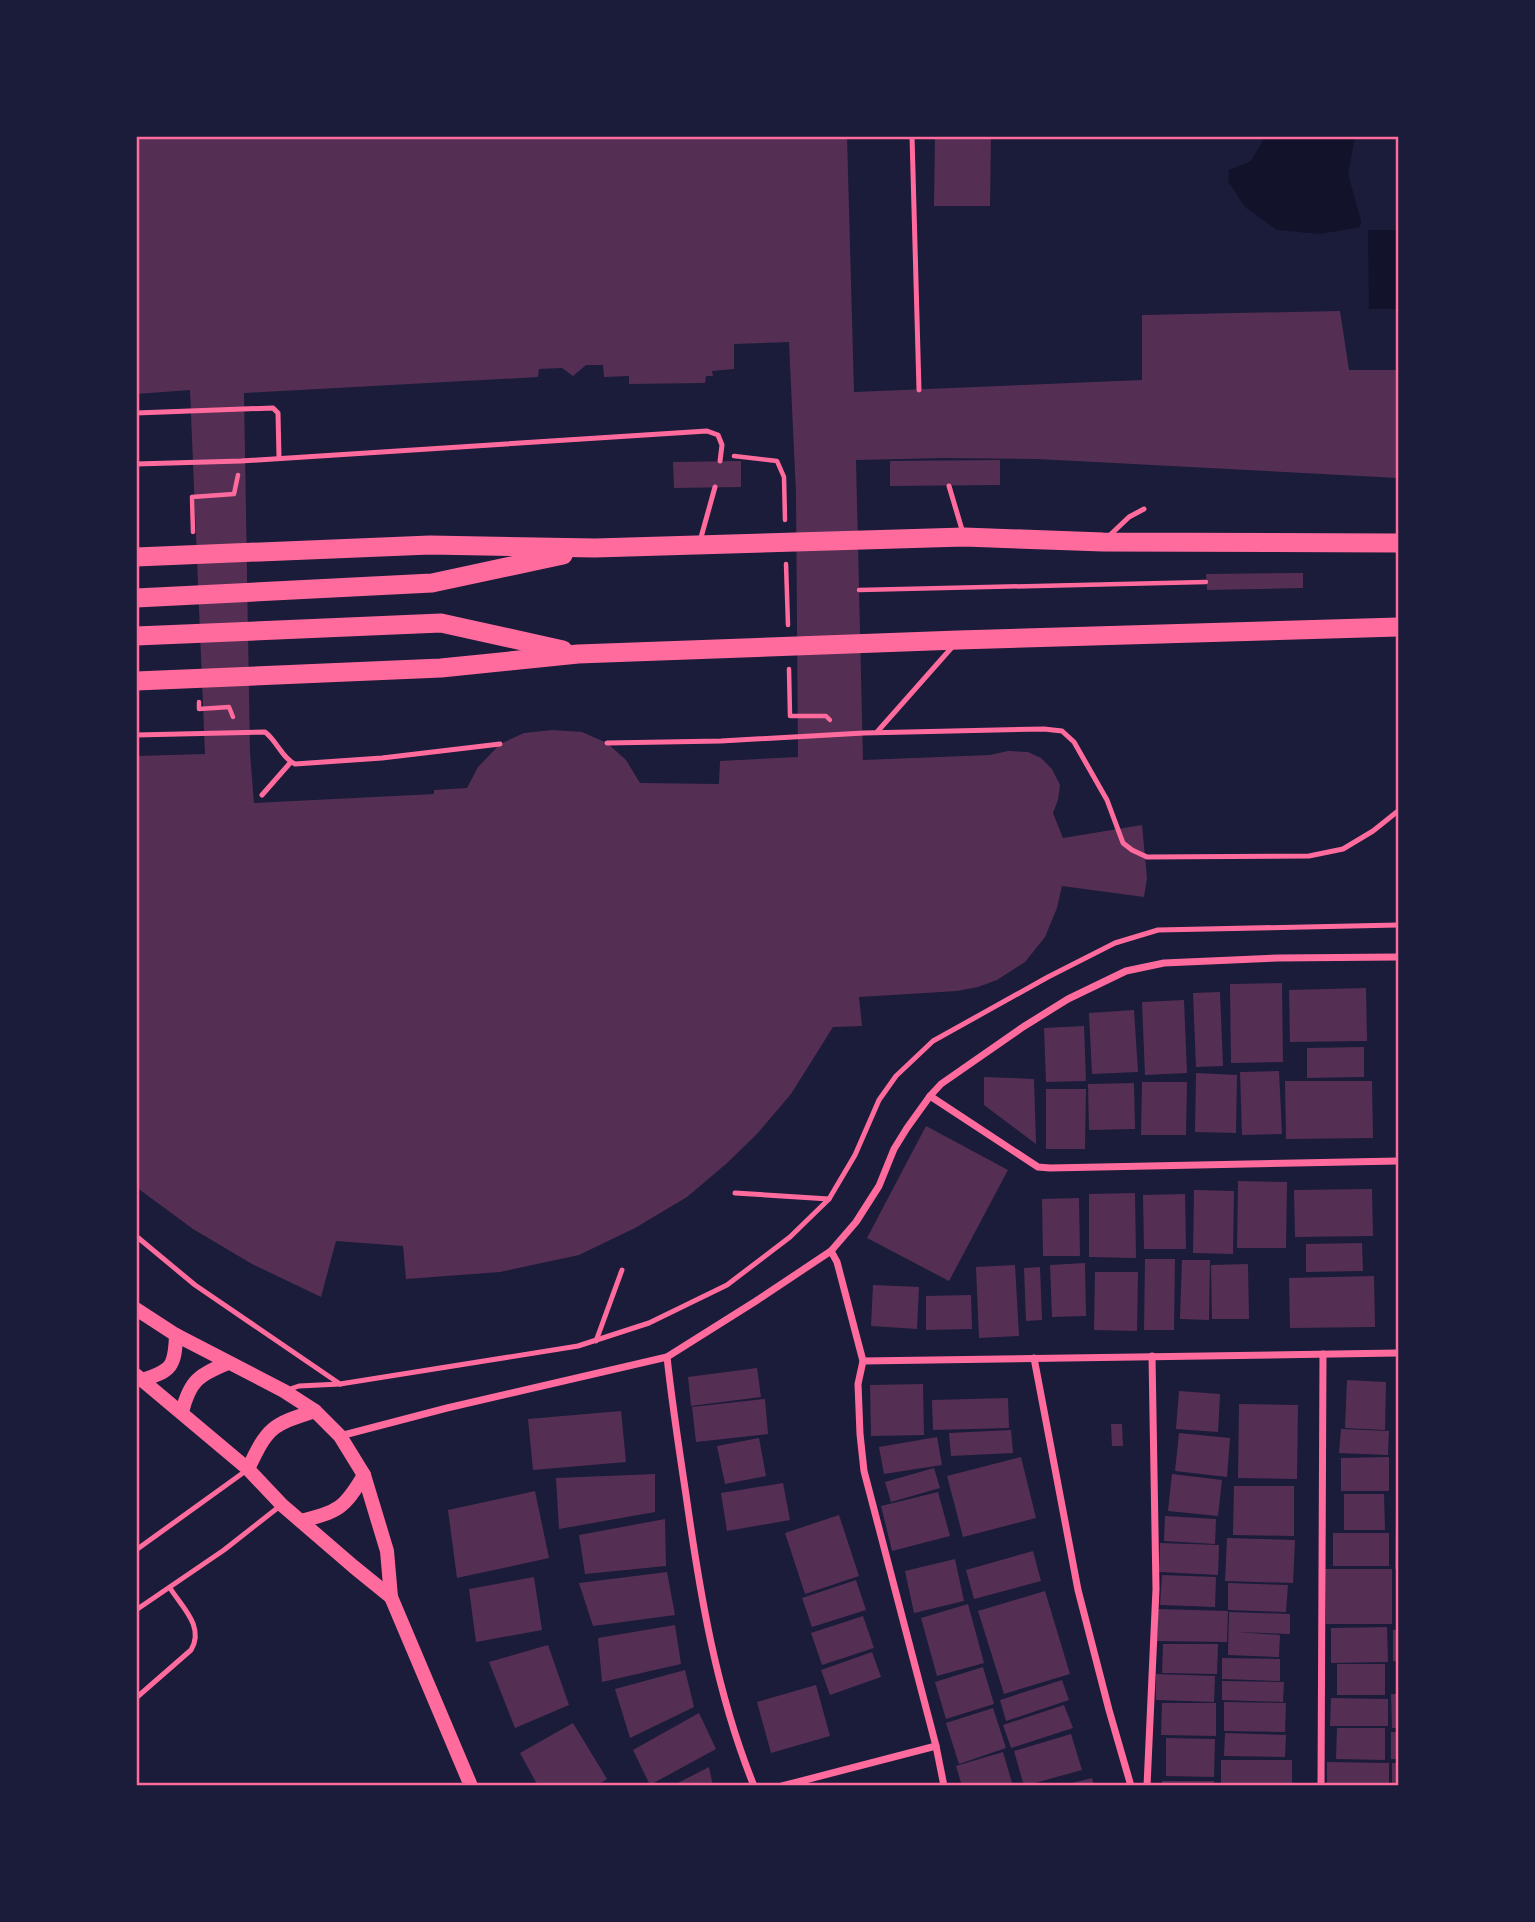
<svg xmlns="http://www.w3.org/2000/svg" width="1535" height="1922" font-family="Signika,sans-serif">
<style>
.water{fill:#12122b}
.building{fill:#542f53;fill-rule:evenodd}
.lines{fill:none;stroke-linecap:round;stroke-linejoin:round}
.path{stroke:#ff6b9d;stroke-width:4.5}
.service{stroke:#ff6b9d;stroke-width:5}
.minor{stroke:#ff6b9d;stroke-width:7}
.secondary{stroke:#ff6b9d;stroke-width:14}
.trunk{stroke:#ff6b9d;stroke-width:19}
.neatline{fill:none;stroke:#ff6b9d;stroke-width:2.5}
</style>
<rect width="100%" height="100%" fill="#1b1b3a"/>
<!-- water -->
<g class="water">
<polygon points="1265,137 1355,137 1348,174 1361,221 1360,227 1320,234 1277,230 1245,207 1228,181 1229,170 1251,161"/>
<polygon points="1368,230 1398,230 1398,309 1369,309"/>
</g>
<!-- building -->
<g class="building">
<polygon points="935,136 991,136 990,206 934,206"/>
<path d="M136 137H847L854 392 1142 380V315L1340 311 1349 370H1398V478L1037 459 942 458 856 460 863 760 990 755 1008 751 1028 752 1041 758 1052 769 1060 785 1058 800 1053 813 1063 838 1142 825 1147 878 1144 897 1062 886 1057 908 1045 937 1025 962 997 980 978 987 957 991 859 997 862 1026 833 1027 791 1094 757 1134 726 1164 687 1197 635 1228 579 1255 500 1272 406 1279 403 1246 336 1241 321 1297 252 1264 193 1229 136 1187V756L205 754 190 390 136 394ZM789 342 796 494 798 757 720 761 719 784 640 783 626 760 607 743 582 732 552 730 524 733 500 744 478 767 467 788 434 790V794L254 803 250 753 244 393 538 377 539 369 562 368 573 376 586 365H603L604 377 629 376V384L705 383 706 376H713L712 371 734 369V344Z"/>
<polygon points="1000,460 1000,485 890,486 890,461"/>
<polygon points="741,461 741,487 674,488 673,462"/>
<polygon points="1303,573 1303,588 1207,590 1206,574"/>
<polygon points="1282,983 1283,1062 1231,1063 1230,984"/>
<polygon points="1366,988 1367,1041 1290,1042 1289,990"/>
<polygon points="1220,992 1223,1066 1196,1067 1193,993"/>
<polygon points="1184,1000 1187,1073 1145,1075 1142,1002"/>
<polygon points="1134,1010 1138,1072 1092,1074 1089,1013"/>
<polygon points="1084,1026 1086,1081 1046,1082 1044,1028"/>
<polygon points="1364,1047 1364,1077 1307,1078 1307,1048"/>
<polygon points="1279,1071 1282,1134 1242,1135 1240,1072"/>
<polygon points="1196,1073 1237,1075 1236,1133 1195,1132"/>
<polygon points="984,1077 1034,1079 1036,1144 984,1105"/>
<polygon points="1285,1081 1372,1081 1373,1138 1286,1139"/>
<polygon points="1142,1082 1187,1082 1186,1135 1141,1135"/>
<polygon points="1134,1083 1135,1129 1089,1130 1088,1084"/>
<polygon points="1046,1089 1086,1089 1085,1149 1046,1149"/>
<polygon points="926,1126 1008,1170 949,1281 867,1238"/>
<polygon points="1238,1181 1287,1182 1286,1248 1237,1248"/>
<polygon points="1372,1189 1373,1236 1295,1237 1294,1190"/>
<polygon points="1194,1190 1234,1191 1233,1254 1193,1253"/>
<polygon points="1135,1193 1136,1258 1089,1257 1089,1194"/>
<polygon points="1185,1194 1186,1249 1144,1249 1143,1195"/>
<polygon points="1079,1198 1080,1256 1043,1256 1042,1199"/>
<polygon points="1362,1243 1363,1271 1306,1272 1306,1244"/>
<polygon points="1145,1259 1175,1259 1174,1330 1144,1330"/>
<polygon points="1182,1260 1210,1260 1209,1320 1180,1319"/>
<polygon points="1085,1263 1086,1316 1052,1317 1050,1265"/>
<polygon points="1248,1264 1249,1319 1212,1319 1211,1265"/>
<polygon points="1015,1265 1019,1336 979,1338 976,1267"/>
<polygon points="1040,1267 1042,1320 1026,1321 1024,1268"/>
<polygon points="1095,1272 1138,1272 1137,1331 1094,1330"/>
<polygon points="1374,1276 1375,1327 1290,1328 1289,1278"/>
<polygon points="873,1285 919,1287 917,1329 871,1326"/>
<polygon points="971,1295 972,1329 926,1330 926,1296"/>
<polygon points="757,1368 761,1397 691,1406 688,1377"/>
<polygon points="1347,1380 1386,1382 1385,1430 1345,1428"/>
<polygon points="923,1384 924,1435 871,1436 870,1385"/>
<polygon points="1179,1391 1220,1394 1218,1432 1176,1429"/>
<polygon points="1008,1398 1009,1428 933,1430 932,1400"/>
<polygon points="765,1399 768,1434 696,1442 692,1407"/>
<polygon points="1239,1404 1298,1405 1297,1479 1238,1478"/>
<polygon points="621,1411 626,1462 533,1470 528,1419"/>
<polygon points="1111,1424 1122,1424 1123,1446 1112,1446"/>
<polygon points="1341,1429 1389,1431 1388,1455 1339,1453"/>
<polygon points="1011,1430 1013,1453 951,1456 949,1433"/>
<polygon points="1179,1433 1230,1438 1227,1477 1175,1471"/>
<polygon points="937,1437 942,1465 884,1474 879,1447"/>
<polygon points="759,1438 766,1476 725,1484 717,1446"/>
<polygon points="1021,1457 1036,1518 963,1537 947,1476"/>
<polygon points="1389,1457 1389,1491 1341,1491 1341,1458"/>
<polygon points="934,1468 940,1488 891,1502 885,1482"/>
<polygon points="655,1474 655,1512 559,1529 556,1478"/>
<polygon points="1172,1474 1222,1480 1218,1516 1168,1511"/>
<polygon points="783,1483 790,1520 727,1531 721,1493"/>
<polygon points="1234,1486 1294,1486 1294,1536 1233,1535"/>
<polygon points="535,1491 549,1558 457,1578 448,1510"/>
<polygon points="938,1492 950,1536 892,1551 881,1506"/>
<polygon points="1344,1494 1384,1494 1385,1530 1344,1530"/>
<polygon points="1396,1509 1398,1509 1398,1569 1395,1569"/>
<polygon points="839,1515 859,1576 805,1594 785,1533"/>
<polygon points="1165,1516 1216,1519 1215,1544 1164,1541"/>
<polygon points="665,1519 666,1566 585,1574 579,1535"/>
<rect x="1333" y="1533" width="56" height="33"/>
<polygon points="1227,1538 1295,1540 1293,1583 1225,1581"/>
<polygon points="1160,1543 1219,1545 1218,1575 1159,1572"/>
<polygon points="1033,1551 1041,1581 974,1599 966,1570"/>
<polygon points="955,1559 964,1601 914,1613 905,1571"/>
<polygon points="1325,1569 1392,1569 1392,1624 1326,1624"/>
<polygon points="667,1572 675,1615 593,1626 579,1583"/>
<polygon points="1162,1575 1216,1577 1215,1607 1160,1605"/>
<polygon points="534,1577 542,1630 476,1642 469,1589"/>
<polygon points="856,1580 866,1610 812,1627 802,1598"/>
<polygon points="1228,1583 1288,1585 1286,1612 1228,1610"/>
<polygon points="1045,1591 1070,1674 1004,1694 978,1611"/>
<polygon points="968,1604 984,1663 937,1676 921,1618"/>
<polygon points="1158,1609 1228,1611 1227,1642 1157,1641"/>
<polygon points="1229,1612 1290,1614 1290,1634 1235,1632 1280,1635 1279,1657 1228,1655"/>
<polygon points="863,1616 874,1648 822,1665 811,1633"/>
<polygon points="675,1625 681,1664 602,1682 598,1638"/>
<polygon points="1387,1627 1388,1662 1331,1663 1331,1628"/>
<polygon points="1393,1630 1398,1630 1398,1662 1393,1661"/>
<polygon points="1163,1644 1218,1644 1217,1674 1162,1673"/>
<polygon points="548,1645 569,1705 515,1728 489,1662"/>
<polygon points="872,1652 881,1677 830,1695 821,1670"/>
<polygon points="1222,1658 1280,1659 1280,1681 1222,1679"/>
<rect x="1337" y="1664" width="48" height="31"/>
<polygon points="983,1667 994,1704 946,1719 935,1682"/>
<polygon points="685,1670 694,1707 630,1738 615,1689"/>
<polygon points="1156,1674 1215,1676 1214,1702 1156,1700"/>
<polygon points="1062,1680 1069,1700 1006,1721 1000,1700"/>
<polygon points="1222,1681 1284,1682 1283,1702 1222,1700"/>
<polygon points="816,1685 830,1736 771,1753 757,1702"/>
<polygon points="1391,1694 1398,1694 1398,1728 1392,1728"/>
<polygon points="1331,1698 1388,1699 1388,1726 1330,1726"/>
<polygon points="1224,1702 1286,1703 1285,1732 1224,1731"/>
<polygon points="1162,1703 1216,1703 1216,1736 1161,1735"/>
<polygon points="1064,1705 1073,1728 1011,1748 1003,1725"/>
<polygon points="993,1708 1006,1748 959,1764 946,1723"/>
<polygon points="699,1713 716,1749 650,1785 633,1750"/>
<polygon points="573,1723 607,1779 596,1786 538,1786 520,1753"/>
<polygon points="1337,1728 1385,1728 1385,1760 1336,1759"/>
<rect x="1391" y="1732" width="7" height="27"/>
<polygon points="1225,1733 1286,1735 1285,1757 1224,1756"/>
<polygon points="1071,1734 1082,1770 1024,1786 1014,1751"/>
<polygon points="1166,1738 1215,1739 1214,1777 1166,1776"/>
<polygon points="1003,1752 1013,1786 962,1786 956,1766"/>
<rect x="1221" y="1760" width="71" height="26"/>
<polygon points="1327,1762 1389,1763 1389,1786 1327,1786"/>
<rect x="1392" y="1763" width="6" height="23"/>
<polygon points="709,1767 713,1786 672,1786"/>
<polygon points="1092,1778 1094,1786 1064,1786 1064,1785"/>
<rect x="1162" y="1781" width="52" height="5"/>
</g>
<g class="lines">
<!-- path -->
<g class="path">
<polyline points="734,456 777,461 784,477 785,520"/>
<polyline points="193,532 192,497 234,494 238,475"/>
<polyline points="786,564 788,625"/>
<polyline points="859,590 1206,582"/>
<polyline points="789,669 790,716 826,716 830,720"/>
<polyline points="199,702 199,709 229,707 233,717"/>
</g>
<!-- service -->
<g class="service">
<polyline points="912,136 919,390"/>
<polyline points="136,413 273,408 278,413 279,457"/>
<polyline points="136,464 241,461 707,431 718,435 722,445 720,461"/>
<polyline points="949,486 963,533"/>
<polyline points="1108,537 1129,517 1144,509"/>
<polyline points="700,541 715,487"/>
<polyline points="877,732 954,645"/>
<path d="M136 735 265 732C277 741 282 758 295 764L382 758 500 744"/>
<polyline points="607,743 721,741 864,733 1044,729 1062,731 1074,742 1107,800 1123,843 1132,850 1147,857 1309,856 1343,849 1373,831 1398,811"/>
<polyline points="262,795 290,763"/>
<polyline points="735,1193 829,1199"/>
<polyline points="136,1236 195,1285 340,1384"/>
<polyline points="596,1341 622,1270"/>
<polyline points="287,1390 299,1386 340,1384 578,1346 649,1323 727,1285 790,1237 829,1199 855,1155 879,1100 896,1076 933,1041 1048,977 1115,943 1158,930 1398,925"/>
<polyline points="136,1550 247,1470"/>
<polyline points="136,1610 224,1550 280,1506"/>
<path d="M136 1698 191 1650C205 1627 182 1607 170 1588"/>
</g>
<!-- minor -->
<g class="minor">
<polyline points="930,1096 1038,1167 1050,1168 1398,1161"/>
<polyline points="831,1251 837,1262 863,1361 858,1384 860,1434 864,1471 936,1746 944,1786"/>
<path d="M667 1357C672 1403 679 1449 686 1495 700 1594 716 1692 754 1786"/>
<polyline points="1034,1358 1078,1590 1109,1710 1131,1786"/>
<polyline points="863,1361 1398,1353"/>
<polyline points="340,1436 447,1408 667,1357 756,1301 831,1251 856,1222 879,1186 894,1149 907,1128 930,1096 941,1084 1023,1027 1068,999 1126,971 1164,963 1278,958 1398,957"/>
<polyline points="782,1786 936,1746"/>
<polyline points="1147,1786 1156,1589 1152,1356"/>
<polyline points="1321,1786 1323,1354"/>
</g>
<!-- secondary -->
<g class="secondary">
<polyline points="136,1309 176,1335 284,1391 315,1411 340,1436 364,1475 387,1551 391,1597 471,1786"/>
<polyline points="136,1375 248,1469 282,1505 354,1567 391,1597"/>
<path d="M142 1380C172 1371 175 1366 176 1335"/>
<path d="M182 1412C190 1380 199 1375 228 1363"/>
<path d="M248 1469C268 1427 271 1425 315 1411"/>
<path d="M301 1521C339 1511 344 1509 364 1475"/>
</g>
<!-- trunk -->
<g class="trunk">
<polyline points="136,557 430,545 595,548 964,537 1103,542 1398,543"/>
<polyline points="136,598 432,583 563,555"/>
<polyline points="136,636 441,623 563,650"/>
<polyline points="136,681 441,668 578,654 958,640 1398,627"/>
</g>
</g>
<!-- border -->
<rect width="1535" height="1922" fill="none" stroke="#1b1b3a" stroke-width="276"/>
<rect x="138" y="138" width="1259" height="1646" class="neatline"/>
</svg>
